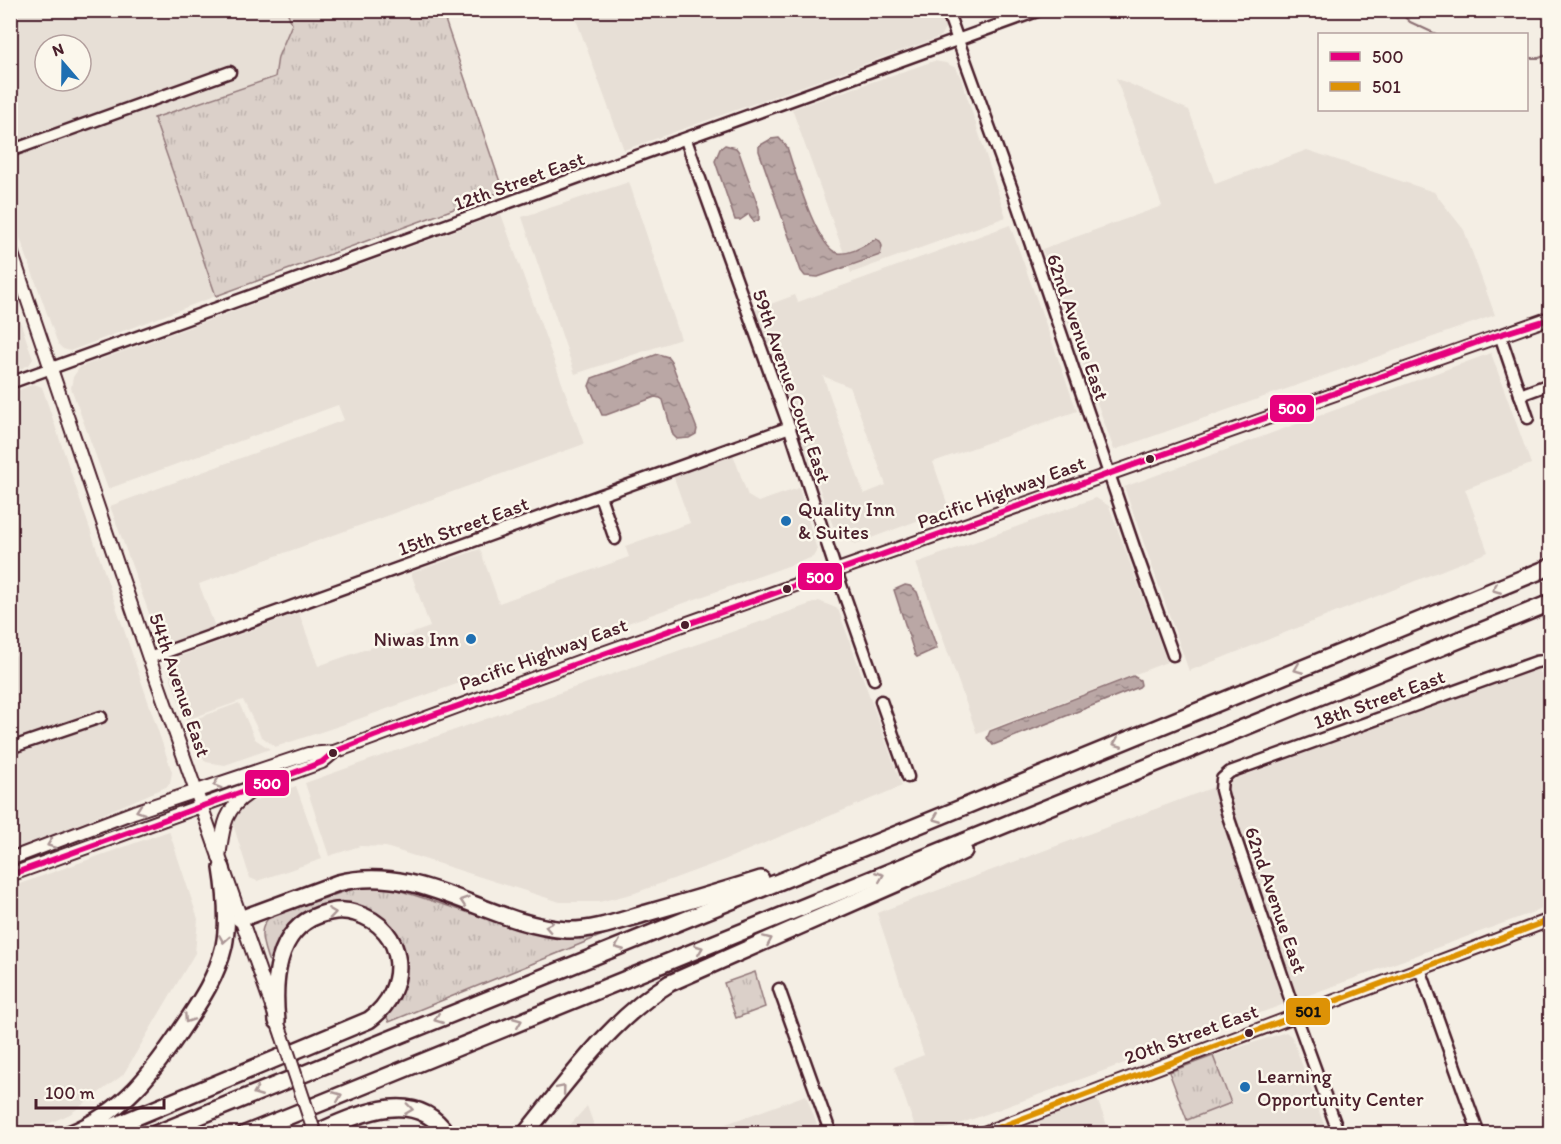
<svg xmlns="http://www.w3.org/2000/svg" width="1561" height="1144" font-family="Itim,sans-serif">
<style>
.built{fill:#e7dfd6;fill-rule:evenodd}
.grass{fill:url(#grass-tufts);stroke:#92787a;stroke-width:1.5}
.water{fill:url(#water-ripples);stroke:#8d7174;stroke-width:1.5}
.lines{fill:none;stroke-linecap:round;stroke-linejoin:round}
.stream{stroke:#8d7174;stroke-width:2}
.minor-casing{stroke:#4a1f2b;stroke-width:15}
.major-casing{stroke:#4a1f2b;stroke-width:16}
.highway-casing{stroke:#4a1f2b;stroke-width:20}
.minor{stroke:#fbf7ec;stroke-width:10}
.major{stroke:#fbf7ec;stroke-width:12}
.highway{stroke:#fbf7ec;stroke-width:15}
.major-bridge-casing{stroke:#4a1f2b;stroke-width:16;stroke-linecap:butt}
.major-bridge{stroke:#fbf7ec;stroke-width:12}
.bus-1-casing{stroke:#fbf7ec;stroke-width:10}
.bus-2-casing{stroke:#fbf7ec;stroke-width:10}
.bus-1{stroke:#e5007d;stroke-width:6}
.bus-2{stroke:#dd9206;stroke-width:6}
.oneway{stroke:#ab9695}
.bus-dot{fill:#4a1f2b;stroke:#fbf7ec;stroke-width:2}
.poi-dot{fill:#1f6fb2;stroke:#fbf7ec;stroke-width:2}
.labels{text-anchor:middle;stroke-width:5;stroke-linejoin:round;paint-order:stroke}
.street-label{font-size:20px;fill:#4a1f2b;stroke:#fbf7ec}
.poi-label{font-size:20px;fill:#4a1f2b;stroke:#fbf7ec;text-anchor:start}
.line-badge{stroke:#fbf7ec;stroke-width:2}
.badge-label{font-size:16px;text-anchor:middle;font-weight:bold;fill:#fff}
.pale-badge-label{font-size:16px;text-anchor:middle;font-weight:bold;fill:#111}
</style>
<defs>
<pattern id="grass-tufts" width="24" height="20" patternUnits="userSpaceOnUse" patternTransform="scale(1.5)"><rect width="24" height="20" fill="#dbd0c9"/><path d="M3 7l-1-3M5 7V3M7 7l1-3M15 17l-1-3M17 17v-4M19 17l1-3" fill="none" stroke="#bdb2ad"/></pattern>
<pattern id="water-ripples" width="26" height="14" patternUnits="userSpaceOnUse" patternTransform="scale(1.5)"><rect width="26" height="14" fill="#baa7a5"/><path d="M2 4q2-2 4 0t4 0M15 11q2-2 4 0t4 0" fill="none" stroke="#998787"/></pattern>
</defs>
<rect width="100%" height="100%" fill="#f4eee4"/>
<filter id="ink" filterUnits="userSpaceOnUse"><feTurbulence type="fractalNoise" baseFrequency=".0167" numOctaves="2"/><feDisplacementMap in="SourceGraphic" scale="12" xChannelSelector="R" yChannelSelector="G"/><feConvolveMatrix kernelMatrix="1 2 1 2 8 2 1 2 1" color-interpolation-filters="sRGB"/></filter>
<g filter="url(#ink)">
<!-- built -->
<g class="built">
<path d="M11 11H287L292 24 278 57 275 77 154 119 216 296 70 351 63 349 58 344 11 213ZM45 45H81V81H45Z"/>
<polygon points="940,11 946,26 940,37 624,150 573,11"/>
<polygon points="934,61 946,63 956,68 961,78 1006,217 851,273 792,109"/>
<polygon points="1116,78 1189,110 1215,184 1307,150 1434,192 1464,230 1495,315 1114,450 1042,249 1162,206"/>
<polygon points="629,182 681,339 575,374 522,217"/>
<polygon points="501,214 584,444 199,584 215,627 161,646 110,506 344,420 338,405 108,489 71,388 73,377 80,367"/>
<path d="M1010 225 1077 411 933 462 949 509 855 544 836 534 755 310 795 295 798 302ZM823 376 850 387 886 485 864 494Z"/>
<polygon points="11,295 33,359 29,365 11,373"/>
<polygon points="1491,353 1531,464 1465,489 1488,552 1189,671 1124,487"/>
<polygon points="34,384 42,387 172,772 170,783 166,787 84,822 11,850 10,658 16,655 10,639 11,393"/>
<polygon points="733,454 748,496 758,502 799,488 817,550 813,557 339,726 275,747 261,736 243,700 186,720 168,670 172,659 299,613 318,666 430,627 411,573 480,549 499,603 629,557 625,546 690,523 673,475"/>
<polygon points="1096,498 1109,506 1167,662 977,734 916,563"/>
<polygon points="819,601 838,609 902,786 724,860 635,893 599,902 560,902 386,847 360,846 329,856 305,783"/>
<polygon points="1535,667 1550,683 1550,906 935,1133 917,1133 894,1067 924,1055 877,913"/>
<polygon points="239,703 255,739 270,749 225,765 206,762 197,751 187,722"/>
<polygon points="296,786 322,859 257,881 250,878 232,821 240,806"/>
<polygon points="169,831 198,919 195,953 123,1075 70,1114 28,1133 11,1133 11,887"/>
<polygon points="1286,1032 1292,1037 1327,1133 1192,1133 1187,1120 1231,1103 1213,1056"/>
<polygon points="1094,1091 1110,1133 981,1134"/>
<polygon points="806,1095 820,1133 701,1133"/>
<polygon points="587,1106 597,1133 563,1133"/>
</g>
<!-- grass -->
<g class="grass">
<polygon points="287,11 442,11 503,191 216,296 154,118 275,77 278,57 292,24"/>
<path d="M379 886 398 890 529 932 547 936H563L609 930 610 932 389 1022 386 1015 400 995 403 984 405 969 403 955 346 904C308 900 280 926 272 963L268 960C263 944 256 928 271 916L352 889Z"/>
<polygon points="755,972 765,1007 736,1018 724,983"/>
<polygon points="1213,1056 1231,1103 1187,1120 1169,1072"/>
</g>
<!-- water -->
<g class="water">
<path d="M779 138 787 147C794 168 817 250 838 253 851 255 865 245 876 239L880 241 882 246 880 255 818 277 805 276 801 271 759 151V146L771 139Z"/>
<polygon points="725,145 736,148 739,152 759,209 759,220 754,222 749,214 740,220 735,220 734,217 715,161 720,149"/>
<polygon points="658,354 668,357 671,361 697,429 696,434 689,438 677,439 673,435 663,400 660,398 655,397 606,415 602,415 589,386 592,378"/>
<polygon points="905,585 910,586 917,592 937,648 917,657 915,655 894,590"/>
<polygon points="1133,676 1140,680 1141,685 1139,687 993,745 987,738 990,731"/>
</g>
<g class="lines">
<!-- stream -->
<g class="stream">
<polyline points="1397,10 1410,22 1436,34"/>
<polyline points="1526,58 1539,58 1550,54"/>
</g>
<defs>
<g id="minor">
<polyline points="947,10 1014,195 1134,547 1173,655"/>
<polyline points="686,140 789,426 836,571 874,679"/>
<polyline points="10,151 230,72"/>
<polyline points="1500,335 1528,418"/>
<polyline points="10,383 1040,10"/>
<polyline points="1520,395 1550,384"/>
<polyline points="600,496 615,539"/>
<polyline points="149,658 790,427"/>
<polyline points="881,701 908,777"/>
<polyline points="10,748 101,717"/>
<polyline points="1420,969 1479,1134"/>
<polyline points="779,989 831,1134"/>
<polyline points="1339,1134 1296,1016 1228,816 1221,790 1222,779 1230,772 1536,662 1550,660"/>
</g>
<g id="major">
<polyline points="10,248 149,658 282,1035"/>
<path d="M219 857C223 830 223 810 248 794"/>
<polyline points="10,859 134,812 308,754 334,752 589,658 1550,318"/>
<polyline points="10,875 322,762 334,752"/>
<polyline points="981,1134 1550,920"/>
</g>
<g id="highway">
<path d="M240 919 338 883C421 862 488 925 567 930 594 931 622 920 647 913 685 902 723 891 761 879"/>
<path d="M69 1134C124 1112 154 1071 185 1024 201 1000 217 976 224 946 229 921 226 893 222 868"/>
<path d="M95 1134 369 1020C411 990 408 928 355 913 344 909 330 911 319 915 276 930 273 982 277 1021"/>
<polyline points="155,1134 907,830 1550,567"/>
<polyline points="245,1134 1550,603"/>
<path d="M313 1134C355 1116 415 1085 447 1134"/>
<path d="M525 1134C569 1080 610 1020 670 983L907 879 964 851"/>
</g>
</defs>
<!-- minor casing -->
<use href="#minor" class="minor-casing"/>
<!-- major casing -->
<use href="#major" class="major-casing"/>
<!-- highway casing -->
<use href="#highway" class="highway-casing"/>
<!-- minor -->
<use href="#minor" class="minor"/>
<!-- major -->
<use href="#major" class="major"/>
<!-- highway -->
<use href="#highway" class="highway"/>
<defs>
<polyline id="major-bridge" points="282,1035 315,1134"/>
</defs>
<!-- major-bridge casing -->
<use href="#major-bridge" class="major-bridge-casing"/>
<!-- major-bridge -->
<use href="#major-bridge" class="major-bridge"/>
<defs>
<polyline id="bus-1" points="10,875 278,779 322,762 334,752 374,736 1492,337 1550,319"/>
<polyline id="bus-2" points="982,1134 1550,920"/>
</defs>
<!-- bus-1 casing -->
<use href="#bus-1" class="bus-1-casing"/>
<!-- bus-2 casing -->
<use href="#bus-2" class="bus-2-casing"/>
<!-- bus-1 -->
<use href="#bus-1" class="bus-1"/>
<!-- bus-2 -->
<use href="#bus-2" class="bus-2"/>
</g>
<!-- one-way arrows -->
<defs><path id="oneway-chevron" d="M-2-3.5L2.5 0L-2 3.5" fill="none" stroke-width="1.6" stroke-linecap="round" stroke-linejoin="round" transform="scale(1.5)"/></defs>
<g class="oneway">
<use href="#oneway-chevron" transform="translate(1496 589) rotate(158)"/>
<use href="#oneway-chevron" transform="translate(1298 669) rotate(158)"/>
<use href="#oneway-chevron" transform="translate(1117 743) rotate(158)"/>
<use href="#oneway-chevron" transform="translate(217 784) rotate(162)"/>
<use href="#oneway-chevron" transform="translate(140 810) rotate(161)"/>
<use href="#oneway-chevron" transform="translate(937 818) rotate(158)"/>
<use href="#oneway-chevron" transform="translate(51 844) rotate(160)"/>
<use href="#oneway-chevron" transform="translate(880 876) rotate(-22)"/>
<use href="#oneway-chevron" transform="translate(464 901) rotate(-161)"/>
<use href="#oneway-chevron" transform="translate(332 913) rotate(-8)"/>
<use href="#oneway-chevron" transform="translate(549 927) rotate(-169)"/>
<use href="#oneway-chevron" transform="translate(224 939) rotate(99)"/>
<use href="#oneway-chevron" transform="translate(768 940) rotate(-24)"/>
<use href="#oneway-chevron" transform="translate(619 946) rotate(158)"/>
<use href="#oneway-chevron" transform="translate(699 949) rotate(-22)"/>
<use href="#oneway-chevron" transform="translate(188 1019) rotate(124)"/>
<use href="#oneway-chevron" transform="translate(438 1019) rotate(158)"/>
<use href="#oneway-chevron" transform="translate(518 1022) rotate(-22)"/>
<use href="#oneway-chevron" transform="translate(562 1089) rotate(-50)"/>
<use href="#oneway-chevron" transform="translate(257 1092) rotate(158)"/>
<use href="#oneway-chevron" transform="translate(338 1096) rotate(-22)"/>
<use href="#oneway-chevron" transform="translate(409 1109) rotate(8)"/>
</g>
</g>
<!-- markers -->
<g class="bus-dot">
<circle cx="1150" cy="459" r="5"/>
<circle cx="787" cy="589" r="5"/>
<circle cx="685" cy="625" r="5"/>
<circle cx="333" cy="753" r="5"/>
<circle cx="1249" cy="1033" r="5"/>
</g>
<g class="poi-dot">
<circle cx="786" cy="521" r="6"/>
<circle cx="471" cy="639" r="6"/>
<circle cx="1245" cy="1087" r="6"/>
</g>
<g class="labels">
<!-- street labels -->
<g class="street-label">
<text transform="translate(519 181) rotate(-20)" y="7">12th Street East</text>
<text transform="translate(1078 327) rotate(71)" y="7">62nd Avenue East</text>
<text transform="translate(792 386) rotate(71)" y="7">59th Avenue Court East</text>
<text transform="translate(1001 492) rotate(-20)" y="7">Pacific Highway East</text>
<text transform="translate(463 526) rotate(-20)" y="7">15th Street East</text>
<text transform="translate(543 654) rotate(-20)" y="7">Pacific Highway East</text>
<text transform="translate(180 685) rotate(71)" y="7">54th Avenue East</text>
<text transform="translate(1379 699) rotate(-20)" y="7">18th Street East</text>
<text transform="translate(1276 900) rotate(71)" y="7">62nd Avenue East</text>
<text transform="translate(1191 1034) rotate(-20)" y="7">20th Street East</text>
</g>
<!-- poi labels -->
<g class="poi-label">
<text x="798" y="516">Quality Inn<tspan x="798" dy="23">&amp; Suites</tspan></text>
<text x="459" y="646" text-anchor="end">Niwas Inn</text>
<text x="1257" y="1083">Learning<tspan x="1257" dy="23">Opportunity Center</tspan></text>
</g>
</g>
<g class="line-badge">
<rect x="1269" y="394" width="46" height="29" rx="6" fill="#e5007d"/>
<rect x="797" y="562" width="46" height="29" rx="6" fill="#e5007d"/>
<rect x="244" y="769" width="46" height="28" rx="6" fill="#e5007d"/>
<rect x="1285" y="997" width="46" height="29" rx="6" fill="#dd9206"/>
</g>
<g class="badge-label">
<text x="1292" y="414">500</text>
<text x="820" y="583">500</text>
<text x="267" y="789">500</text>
</g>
<g class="pale-badge-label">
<text x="1308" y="1017">501</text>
</g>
<!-- margin -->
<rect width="1561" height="1144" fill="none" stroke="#fbf7ec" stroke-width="36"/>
<rect x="18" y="18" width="1525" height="1108" fill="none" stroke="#4a1f2b" stroke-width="2" filter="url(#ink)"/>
<!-- legend -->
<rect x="1318" y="33" width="210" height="78" fill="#fbf7ec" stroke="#b4a19f" stroke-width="1.5"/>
<rect x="1330" y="52" width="30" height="9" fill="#e5007d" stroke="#b4a19f" stroke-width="1.5"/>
<text x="1372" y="63" font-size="18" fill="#4a1f2b">500</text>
<rect x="1330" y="82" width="30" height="9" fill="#dd9206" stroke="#b4a19f" stroke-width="1.5"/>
<text x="1372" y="93" font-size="18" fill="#4a1f2b">501</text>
<!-- north arrow -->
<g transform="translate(63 63) rotate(340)"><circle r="28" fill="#fbf7ec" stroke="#b4a19f" stroke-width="1.5"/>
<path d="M0-4.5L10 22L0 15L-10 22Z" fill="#1f6fb2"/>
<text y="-9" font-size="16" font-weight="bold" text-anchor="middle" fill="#4a1f2b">N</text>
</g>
<!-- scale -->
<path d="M36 1099v9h128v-9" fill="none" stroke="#4a1f2b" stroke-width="3"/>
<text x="45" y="1099" font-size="18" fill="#4a1f2b" stroke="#fbf7ec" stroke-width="4.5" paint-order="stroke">100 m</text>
</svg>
